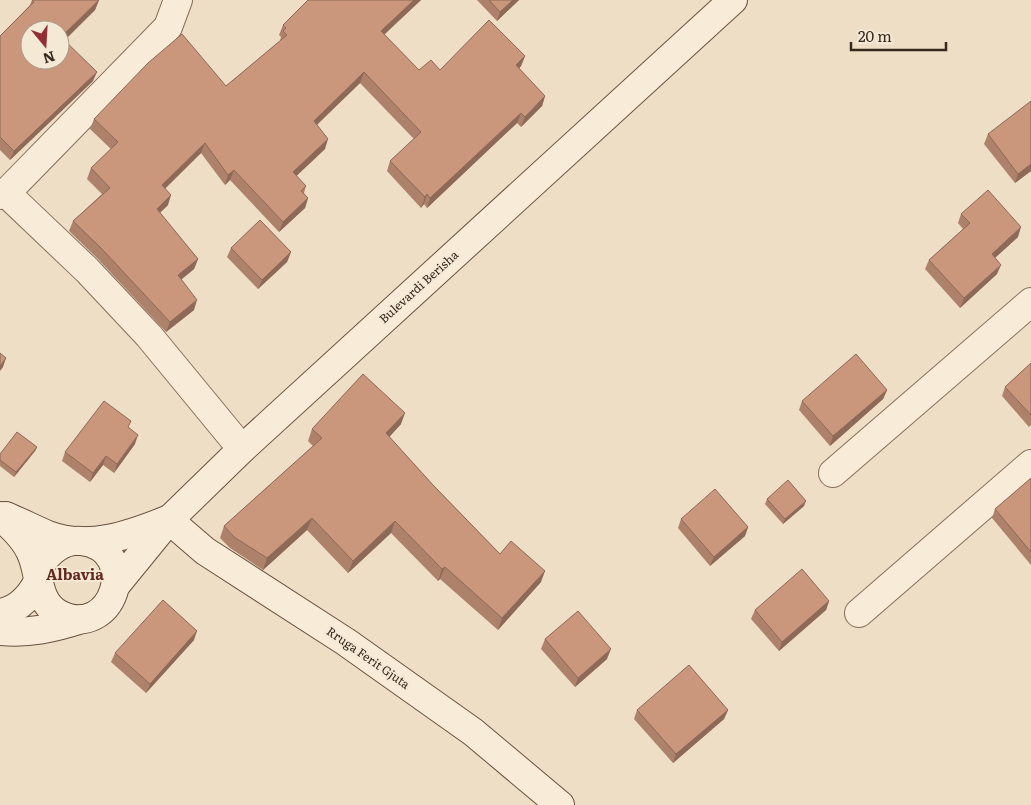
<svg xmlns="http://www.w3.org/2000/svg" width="1031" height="805" font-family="Literata,serif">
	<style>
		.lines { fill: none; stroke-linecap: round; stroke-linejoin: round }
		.street-casing { stroke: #876f5c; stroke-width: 30 }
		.secondary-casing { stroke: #69513f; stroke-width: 30 }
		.street { stroke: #f8ecd8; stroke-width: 28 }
		.secondary { stroke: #f8ecd8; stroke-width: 28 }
		.wall { fill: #ae816b }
		.shaded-wall { fill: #8d6957 }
		.building { fill: #ca967c; stroke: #8d6957; fill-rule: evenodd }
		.labels { text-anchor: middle; stroke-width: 4; stroke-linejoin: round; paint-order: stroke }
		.street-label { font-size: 12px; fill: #38291f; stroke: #f4e9d5 }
		.quarter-label { font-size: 15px; font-weight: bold; fill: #632920; stroke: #f4e9d5 }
	</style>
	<rect width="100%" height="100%" fill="#eddec5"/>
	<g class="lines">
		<g class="street-casing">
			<g id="street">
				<polyline points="6,193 168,27 178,0"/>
				<polyline points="0,195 6,193 87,270 149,336 242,449"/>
				<polyline points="833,473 1031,302"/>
				<polyline points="859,613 1031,464"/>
			</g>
		</g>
		<g class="secondary-casing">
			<g id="secondary">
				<path d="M0,516C11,526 23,537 30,551C41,572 35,601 59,614C113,642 143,550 82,541C64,539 46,552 40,568C39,573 40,579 37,583C29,598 17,610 0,613"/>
				<path d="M6,516C20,522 34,529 48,535C88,550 130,535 167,520"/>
				<polyline points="169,520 205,551 346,642 473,732 560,805"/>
				<polyline points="116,585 169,520 242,449 733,0"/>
				<path d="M0,631C29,634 54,628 82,619"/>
			</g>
		</g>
		<use href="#street" class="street"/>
		<use href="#secondary" class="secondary"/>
	</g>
	<g class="wall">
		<polygon points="32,0 99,0 95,10 64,40 93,81 10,160 0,150 0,36 30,5"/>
		<polygon points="308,0 421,0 384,35 419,70 440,70 525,56 521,66 519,69 545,96 542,106 521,127 517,123 427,208 424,204 421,208 387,171 390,161 414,139 360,83 317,125 325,149 296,176 306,186 304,193 308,198 305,208 279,232 230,180 225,185 201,153 165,189 168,205 160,213 198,259 194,269 181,280 194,310 166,332 98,259 69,231 73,221 102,194 87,179 91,168 111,149 90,129 94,119 226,86 280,41 281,37 279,35 283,25"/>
		<polygon points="477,0 519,0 497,21"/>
		<polygon points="988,134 1031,171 1015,183 984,144"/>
		<polygon points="961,214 1018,237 995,258 997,274 960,308 925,269 929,260 963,229 958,223"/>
		<polygon points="231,248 291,252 287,262 258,289 227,257"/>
		<polygon points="1031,363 1031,425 1029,427 1002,396 1005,387"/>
		<polygon points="887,390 883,399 830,446 799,410 802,401"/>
		<polygon points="401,424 389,437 433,485 500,554 541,582 498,630 440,579 438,581 391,533 348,573 307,530 263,570 230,548 220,538 224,526 313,446 308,441 312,429"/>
		<polygon points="129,428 135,444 114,473 103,465 90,482 62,461 65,452"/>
		<polygon points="37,447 35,451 14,477 0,466 0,454"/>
		<polygon points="1031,478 1031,565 992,518 995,509"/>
		<polygon points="767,499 804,506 783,524 765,504"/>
		<polygon points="681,519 748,527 745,536 710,566 678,528"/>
		<polygon points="829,601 826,610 779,651 751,619 755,610"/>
		<polygon points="545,639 607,659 575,687 541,649"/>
		<polygon points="194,640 146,693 111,662 115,653"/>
		<polygon points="637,710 728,710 724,719 673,763 634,719"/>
	</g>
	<g class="shaded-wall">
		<polygon points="99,0 95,10 60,45 61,37"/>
		<polygon points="414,0 421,0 377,41 381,31"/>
		<polygon points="513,0 519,0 497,21 500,12"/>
		<polygon points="525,56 521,66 512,75 516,65"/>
		<polygon points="97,72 93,81 10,160 14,151"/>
		<polygon points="364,72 360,83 310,131 314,121"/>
		<polygon points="545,96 542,106 521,127 525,117"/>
		<polygon points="521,113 517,123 427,208 430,198"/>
		<polygon points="328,139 325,149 289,183 293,172"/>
		<polygon points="205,143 201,153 158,195 162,185"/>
		<polygon points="1031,164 1031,171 1015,183 1018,174"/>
		<polygon points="234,170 230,180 225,185 228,175"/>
		<polygon points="427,194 424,204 421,208 425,197"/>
		<polygon points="171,195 168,205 153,219 157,209"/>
		<polygon points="308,198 305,208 279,232 283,222"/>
		<polygon points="1021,227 1018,237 988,264 992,254"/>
		<polygon points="291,252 287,262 258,289 262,280"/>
		<polygon points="198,259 194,269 174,285 178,275"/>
		<polygon points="1001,265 997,274 960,308 964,298"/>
		<polygon points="197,300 194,310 166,332 170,322"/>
		<polygon points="6,358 3,367 0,371 0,366"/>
		<polygon points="887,390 883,399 830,446 833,436"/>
		<polygon points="405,413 401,424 382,445 386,433"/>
		<polygon points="138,435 135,444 114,473 117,464"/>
		<polygon points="37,447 35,451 14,477 16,472"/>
		<polygon points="106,456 103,465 90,482 93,473"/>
		<polygon points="806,501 804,506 783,524 785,519"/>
		<polygon points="312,518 307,530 263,570 267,558"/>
		<polygon points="395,521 391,533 348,573 353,561"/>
		<polygon points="748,527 745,536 710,566 714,557"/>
		<polygon points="445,567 440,579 438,581 442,569"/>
		<polygon points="545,571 541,582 498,630 502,618"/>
		<polygon points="829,601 826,610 779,651 782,642"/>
		<polygon points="197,631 194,640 146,693 150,684"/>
		<polygon points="611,649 607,659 575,687 578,678"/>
		<polygon points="728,710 724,719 673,763 676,754"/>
	</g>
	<g class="building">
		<path d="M32,0H99L61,37L97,72L14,151L0,137V138V36L34,2ZM30,30H60V60H30Z"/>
		<polygon points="308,0 414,0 381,31 419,70 431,60 440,70 489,20 525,56 516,65 545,96 525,117 521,113 430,198 427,194 425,197 390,161 421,132 364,72 314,121 328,139 293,172 306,186 301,191 308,198 283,222 234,170 228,175 205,143 162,185 171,195 157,209 198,259 178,275 197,300 170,322 102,249 73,221 110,188 91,168 118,142 94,119 148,63 182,34 226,86 287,35 283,31 286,28 283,25"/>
		<polygon points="489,0 513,0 500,12"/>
		<polygon points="1031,101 1031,164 1018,174 988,134"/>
		<polygon points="988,190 1021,227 992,254 1001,265 964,298 929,260 970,223 961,214"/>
		<polygon points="260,220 291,252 262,280 231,248"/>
		<polygon points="0,353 6,358 0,366"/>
		<polygon points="856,354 887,390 833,436 802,401"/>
		<polygon points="1031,363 1031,415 1005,387"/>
		<polygon points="363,374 405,413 386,433 433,485 500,554 511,541 545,571 502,618 445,567 442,569 395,521 353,561 312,518 267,558 234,537 224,526 322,438 312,429"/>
		<polygon points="104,401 131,421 128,427 138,435 117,464 106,456 93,473 65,452"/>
		<polygon points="17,432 37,447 16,472 0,460 0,454"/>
		<polygon points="1031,478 1031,552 995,509"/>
		<polygon points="788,480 806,501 785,519 767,499"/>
		<polygon points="715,489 748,527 714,557 681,519"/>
		<polygon points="802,569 829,601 782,642 755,610"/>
		<polygon points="163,600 197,631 150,684 115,653"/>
		<polygon points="578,611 611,649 578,678 545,639"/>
		<polygon points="689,665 728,710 676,754 637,710"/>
	</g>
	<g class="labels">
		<g class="street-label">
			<text transform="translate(419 287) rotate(-42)" y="4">Bulevardi Berisha</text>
			<text transform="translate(368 658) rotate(35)" y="4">Rruga Ferit Gjuta</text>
		</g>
		<g class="quarter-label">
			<text x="75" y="580">Albavia</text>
		</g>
	</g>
	<g transform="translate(45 45) rotate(162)"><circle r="24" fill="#f4e9d5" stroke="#a99c8c"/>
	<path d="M0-4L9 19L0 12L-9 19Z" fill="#942e36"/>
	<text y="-8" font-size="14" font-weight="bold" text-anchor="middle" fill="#38291f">N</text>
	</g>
	<path d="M851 42v8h95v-8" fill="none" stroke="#38291f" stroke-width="2.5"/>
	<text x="858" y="42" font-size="15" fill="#38291f" stroke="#f4e9d5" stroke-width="4" paint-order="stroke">20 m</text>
</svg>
